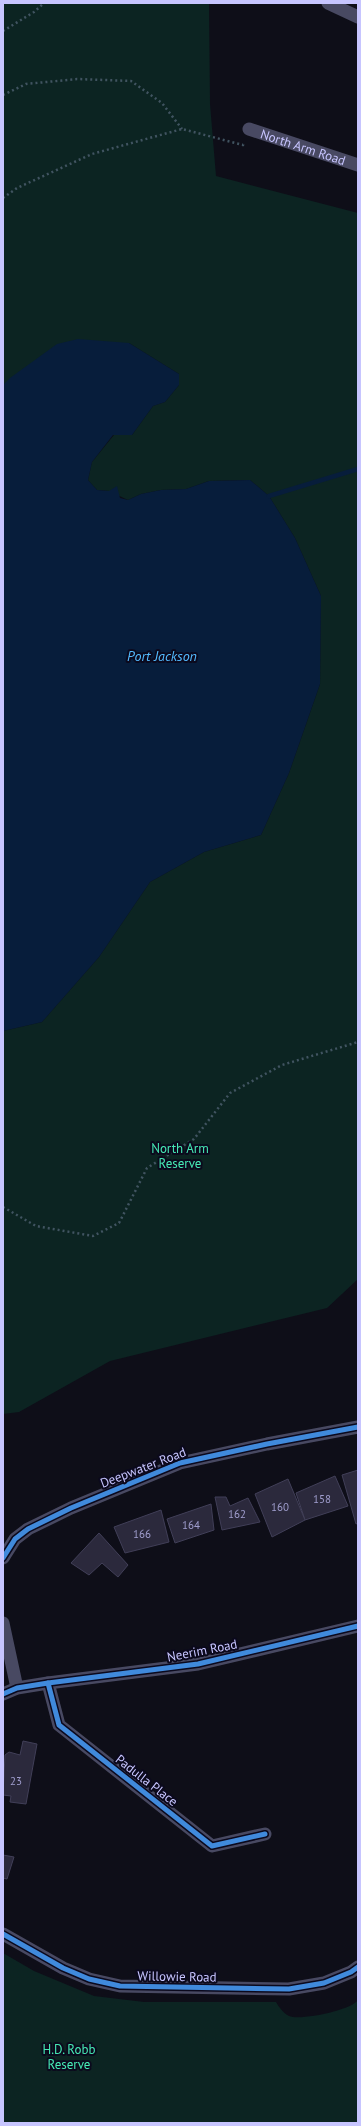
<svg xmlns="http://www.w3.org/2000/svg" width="361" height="2126" font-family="'PT Sans',sans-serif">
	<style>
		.green { fill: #0c2422 }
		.water { fill: #071d3b }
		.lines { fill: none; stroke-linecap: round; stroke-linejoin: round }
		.stream { stroke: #071d3b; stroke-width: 4.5 }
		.building { fill: #2b293c; stroke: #413f58 }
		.path { stroke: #415461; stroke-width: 2.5; stroke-dasharray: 2 3; stroke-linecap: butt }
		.minor { stroke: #484962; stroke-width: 13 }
		.cycleway-casing { stroke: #0b091d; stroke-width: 8 }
		.cycleway { stroke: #408adc; stroke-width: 5 }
		.labels { text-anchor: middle; stroke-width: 4; stroke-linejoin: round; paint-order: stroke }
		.number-label { font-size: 11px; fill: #a09ece }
		.street-label { font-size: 13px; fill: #c7c5ff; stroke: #0b091d }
		.park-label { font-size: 13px; fill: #46eab5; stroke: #0b091d }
		.water-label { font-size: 14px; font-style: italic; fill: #53bbff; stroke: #0b091d }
	</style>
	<rect width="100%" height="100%" fill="#0e0e18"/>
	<g class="green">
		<polygon points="3,3 209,3 210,104 216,176 358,213 358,1279 327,1308 110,1361 19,1412 3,1414 3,1031 42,1022 99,957 150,882 204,852 261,835 289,773 320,684 321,596 295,538 269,496 250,480 209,481 186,489 161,490 141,494 128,500 109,491 97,490 88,480 92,462 114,435 132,435 153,406 165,402 179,385 179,374 129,343 3,385"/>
		<path d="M3,1953L34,1971L94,1996L144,2002H276C279,2007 283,2013 289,2016C300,2021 352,2010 358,2000V2123H3Z"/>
	</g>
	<polygon class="water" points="78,339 129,343 179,374 179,385 165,402 153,406 132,435 113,435 92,462 88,480 97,490 109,491 117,486 120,498 128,500 141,494 161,490 186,489 209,481 250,480 269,496 295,538 321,596 320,684 289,773 261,835 204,852 150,882 99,957 42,1022 3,1031 3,385 10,378 57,344"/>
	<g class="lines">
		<polyline class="stream" points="269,496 358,469"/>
	</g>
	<g class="building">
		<polygon points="358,1470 358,1523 356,1524 342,1475"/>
		<polygon points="335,1476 348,1506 305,1520 296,1493"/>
		<polygon points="288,1479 305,1520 272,1537 255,1494"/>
		<polygon points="215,1497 226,1497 230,1506 248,1498 260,1522 222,1530"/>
		<polygon points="211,1504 214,1530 175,1543 167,1519"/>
		<polygon points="161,1510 169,1542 125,1553 114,1527"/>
		<polygon points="99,1533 128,1565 118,1577 102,1563 89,1575 71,1563"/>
		<polygon points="23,1741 37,1744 26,1804 10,1802 11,1796 3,1795 5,1755 9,1752 20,1755"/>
		<polygon points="3,1855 14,1857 7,1879 3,1878"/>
	</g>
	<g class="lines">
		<g class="path">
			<polyline points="3,31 34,12 44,3"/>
			<polyline points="3,95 26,84 77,79 131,81 162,103 182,129"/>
			<polyline points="3,198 17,188 92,154 182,129 243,145 244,142"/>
			<polyline points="3,1207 36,1226 93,1236 119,1223 147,1168 194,1139 230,1093 282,1065 358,1042"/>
		</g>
		<g class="minor">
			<polyline points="328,3 358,17"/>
			<path id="s1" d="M249,129L358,165"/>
			<polyline points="3,1558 15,1539 28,1529 71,1508 180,1463 267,1444 358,1427"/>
			<polyline points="3,1623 17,1688"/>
			<polyline points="48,1683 59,1725 212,1846 265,1834"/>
			<polyline points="3,1694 17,1688 48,1683 198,1664 358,1626"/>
			<polyline points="3,1934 63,1968 89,1979 120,1986 289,1989 324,1983 351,1972 358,1967"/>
		</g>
		<g class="cycleway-casing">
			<g id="cycleway">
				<polyline points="3,1558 15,1539 28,1529 71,1508 180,1463 267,1444 358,1427"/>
				<polyline points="48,1683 59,1725 212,1846 265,1834"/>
				<polyline points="3,1694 17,1688 48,1683 198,1664 358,1626"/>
				<polyline points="3,1934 63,1968 89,1979 120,1986 289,1989 324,1983 351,1972 358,1967"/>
			</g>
		</g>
		<use href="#cycleway" class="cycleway"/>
	</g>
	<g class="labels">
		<g class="number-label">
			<text x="322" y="1503">158</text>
			<text x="280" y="1511">160</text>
			<text x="237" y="1518">162</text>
			<text x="191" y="1529">164</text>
			<text x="142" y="1538">166</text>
			<text x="16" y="1785">23</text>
		</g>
		<g class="street-label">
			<text dy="5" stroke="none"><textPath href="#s1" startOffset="57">North Arm Road</textPath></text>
			<text transform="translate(143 1467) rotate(-21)" y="5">Deepwater Road</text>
			<text transform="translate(202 1650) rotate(-11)" y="5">Neerim Road</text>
			<text transform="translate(147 1780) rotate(38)" y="5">Padulla Place</text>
			<text transform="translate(177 1976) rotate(1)" y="5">Willowie Road</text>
		</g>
		<g class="park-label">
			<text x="180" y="1153">North Arm<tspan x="180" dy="15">Reserve</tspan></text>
			<text x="69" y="2054">H.D. Robb<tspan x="69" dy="15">Reserve</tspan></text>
		</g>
		<g class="water-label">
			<text x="162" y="661">Port Jackson</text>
		</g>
	</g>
	<rect width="361" height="2126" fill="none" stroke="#c7c5ff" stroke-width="8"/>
</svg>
